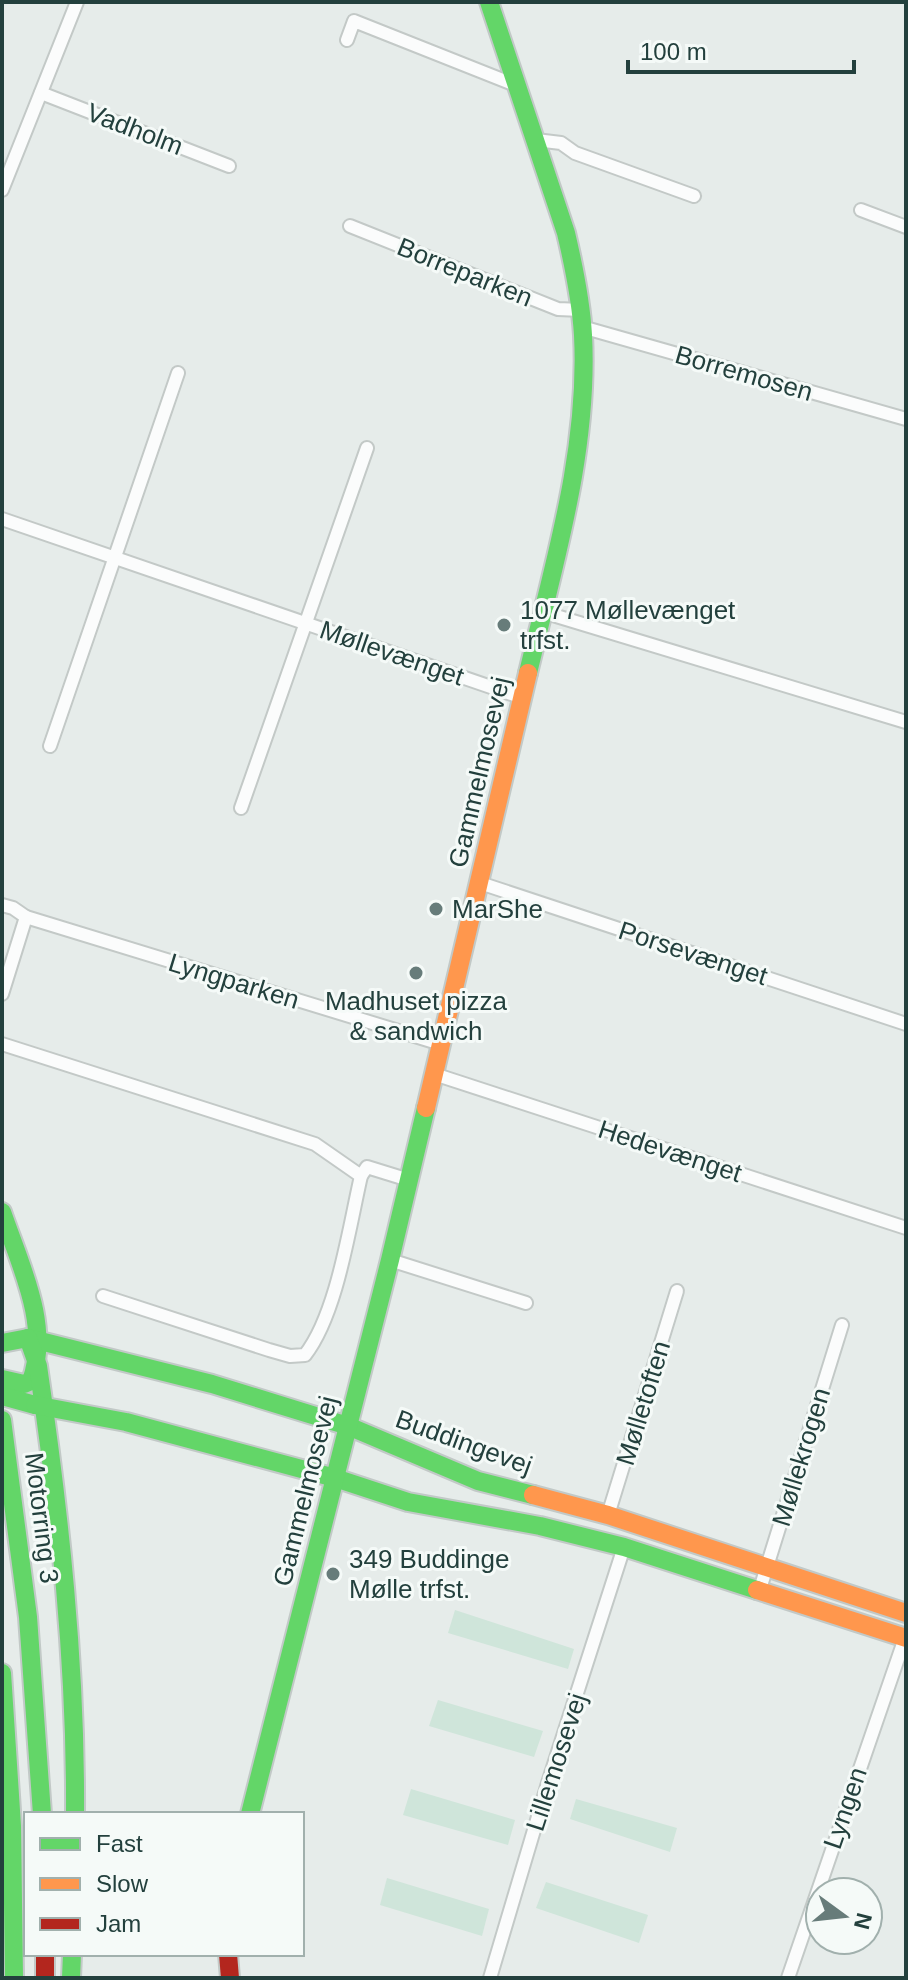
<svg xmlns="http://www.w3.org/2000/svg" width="908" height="1980" font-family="Arial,sans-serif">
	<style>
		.green { fill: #cfe5da }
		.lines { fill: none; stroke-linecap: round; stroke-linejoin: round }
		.street-casing { stroke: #c3c9c7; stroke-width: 16 }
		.fast-casing { stroke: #c2c9c7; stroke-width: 22 }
		.slow-casing { stroke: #c2c9c7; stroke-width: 22 }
		.jam-casing { stroke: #c2c9c7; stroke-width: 22 }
		.street { stroke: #fbfcfc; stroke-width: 12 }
		.fast { stroke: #63d668; stroke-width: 18 }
		.slow { stroke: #ff974d; stroke-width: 18 }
		.jam { stroke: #b3261e; stroke-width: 18 }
		.poi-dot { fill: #677c7a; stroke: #f5faf8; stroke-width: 3 }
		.labels { text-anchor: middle; stroke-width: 6; stroke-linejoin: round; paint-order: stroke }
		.street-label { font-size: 26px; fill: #23403d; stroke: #f5faf8 }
		.poi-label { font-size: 26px; fill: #23403d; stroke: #f5faf8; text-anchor: start }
	</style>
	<rect width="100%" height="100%" fill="#e6ecea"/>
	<g class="green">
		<polygon points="455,1610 574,1649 568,1669 448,1633"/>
		<polygon points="438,1700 543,1731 534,1757 429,1726"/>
		<polygon points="411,1789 515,1820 508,1845 403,1815"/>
		<polygon points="576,1799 677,1828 670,1852 570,1819"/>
		<polygon points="387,1878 489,1909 482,1936 380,1905"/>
		<polygon points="546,1882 648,1915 639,1943 536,1908"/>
	</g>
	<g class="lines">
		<g class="street-casing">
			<g id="street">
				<polyline points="347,40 354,21 518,86"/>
				<polyline points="41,93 229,166"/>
				<polyline points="536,140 561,143 575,153 694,196"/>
				<polyline points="2,190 77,2"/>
				<polyline points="861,210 906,227"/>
				<polyline points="350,226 558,309 581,310"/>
				<polyline points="582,327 906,419"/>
				<polyline points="2,519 523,698"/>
				<polyline points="543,612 906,722"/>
				<polyline points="50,746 178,373"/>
				<polyline points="241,808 367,448"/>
				<polyline points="480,883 906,1024"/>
				<polyline points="2,905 13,908 26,917"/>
				<polyline points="2,994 26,917 441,1044"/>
				<polyline points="2,1044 315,1144 361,1176"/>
				<polyline points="434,1074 906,1228"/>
				<polyline points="390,1260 526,1303"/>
				<path d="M103,1296L269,1350L290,1356L305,1355C337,1314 349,1228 361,1176L367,1167L409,1180"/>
				<polyline points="608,1515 677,1291"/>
				<polyline points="760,1589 842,1325"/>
				<polyline points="490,1978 548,1783 624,1547"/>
				<polyline points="788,1978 905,1638"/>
			</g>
		</g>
		<g class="fast-casing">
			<g id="fast">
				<path d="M489,2L566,233C574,267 581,301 583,335C589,450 554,563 528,673"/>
				<path d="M2,1212C20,1265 51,1325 31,1381L24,1384L2,1379"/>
				<polyline points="28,1338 212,1384 348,1426 478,1481 533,1495"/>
				<path d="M2,1343L28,1338L38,1366C60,1515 76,1663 75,1814"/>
				<polyline points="2,1396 35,1405"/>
				<polyline points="35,1405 126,1422 335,1478 408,1502 540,1526 624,1547 757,1590"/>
				<polyline points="2,1420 28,1617 42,1814"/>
				<polyline points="2,1673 12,1826 14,1978"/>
				<polyline points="250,1814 390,1260 426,1108"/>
				<polyline points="71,1978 72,1954"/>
			</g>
		</g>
		<g class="slow-casing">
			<g id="slow">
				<polyline points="426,1108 528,673"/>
				<polyline points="533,1495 608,1515 906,1613"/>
				<polyline points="757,1590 906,1638"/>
			</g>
		</g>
		<g class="jam-casing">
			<g id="jam">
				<polyline points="45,1954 45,1978"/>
				<polyline points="228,1954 230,1978"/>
			</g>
		</g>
		<use href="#street" class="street"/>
		<use href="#fast" class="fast"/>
		<use href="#slow" class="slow"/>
		<use href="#jam" class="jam"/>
	</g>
	<g class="poi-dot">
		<circle cx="504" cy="625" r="8"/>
		<circle cx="436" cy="909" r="8"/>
		<circle cx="416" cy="973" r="8"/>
		<circle cx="333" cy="1574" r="8"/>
	</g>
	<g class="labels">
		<g class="street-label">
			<text transform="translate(135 129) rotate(21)" y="9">Vadholm</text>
			<text transform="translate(465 272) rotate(22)" y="9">Borreparken</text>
			<text transform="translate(744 373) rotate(16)" y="9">Borremosen</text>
			<text transform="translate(392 653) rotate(19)" y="9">Møllevænget</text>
			<text transform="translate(479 772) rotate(-77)" y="9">Gammelmosevej</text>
			<text transform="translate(693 953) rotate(18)" y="9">Porsevænget</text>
			<text transform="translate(234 981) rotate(17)" y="9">Lyngparken</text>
			<text transform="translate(670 1151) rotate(18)" y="9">Hedevænget</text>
			<text transform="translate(643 1403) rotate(-73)" y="9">Mølletoften</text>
			<text transform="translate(464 1442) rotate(20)" y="9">Buddingevej</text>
			<text transform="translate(801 1457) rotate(-73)" y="9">Møllekrogen</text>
			<text transform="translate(305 1491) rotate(-76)" y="9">Gammelmosevej</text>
			<text transform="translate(42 1518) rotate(83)" y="9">Motorring 3</text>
			<text transform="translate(556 1762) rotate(-72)" y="9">Lillemosevej</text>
			<text transform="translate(845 1808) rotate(-71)" y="9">Lyngen</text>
		</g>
		<g class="poi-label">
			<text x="520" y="619">1077 Møllevænget<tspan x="520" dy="30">trfst.</tspan></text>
			<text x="452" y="918">MarShe</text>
			<text x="416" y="1010" text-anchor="middle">Madhuset pizza<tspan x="416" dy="30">&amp; sandwich</tspan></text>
			<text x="349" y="1568">349 Buddinge<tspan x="349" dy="30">Mølle trfst.</tspan></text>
		</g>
	</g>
	<rect width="908" height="1980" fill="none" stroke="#23403d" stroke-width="8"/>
	<rect x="24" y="1812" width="280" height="144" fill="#f5faf8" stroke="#a1b0ad" stroke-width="2"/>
	<rect x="40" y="1838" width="40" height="12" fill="#63d668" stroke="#a1b0ad" stroke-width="2"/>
	<text x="96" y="1852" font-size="24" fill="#23403d">Fast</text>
	<rect x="40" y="1878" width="40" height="12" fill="#ff974d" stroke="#a1b0ad" stroke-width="2"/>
	<text x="96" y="1892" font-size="24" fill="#23403d">Slow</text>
	<rect x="40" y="1918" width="40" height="12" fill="#b3261e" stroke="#a1b0ad" stroke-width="2"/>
	<text x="96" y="1932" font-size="24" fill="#23403d">Jam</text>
	<g transform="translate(844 1916) rotate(105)"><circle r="38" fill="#f5faf8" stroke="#a1b0ad" stroke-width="2"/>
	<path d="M0-6L14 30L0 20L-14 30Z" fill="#677c7a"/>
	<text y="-12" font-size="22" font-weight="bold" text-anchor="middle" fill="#23403d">N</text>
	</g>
	<path d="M628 60v12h226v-12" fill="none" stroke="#23403d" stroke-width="4"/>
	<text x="640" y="60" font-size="24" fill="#23403d" stroke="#f5faf8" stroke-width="6" paint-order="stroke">100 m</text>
</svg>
